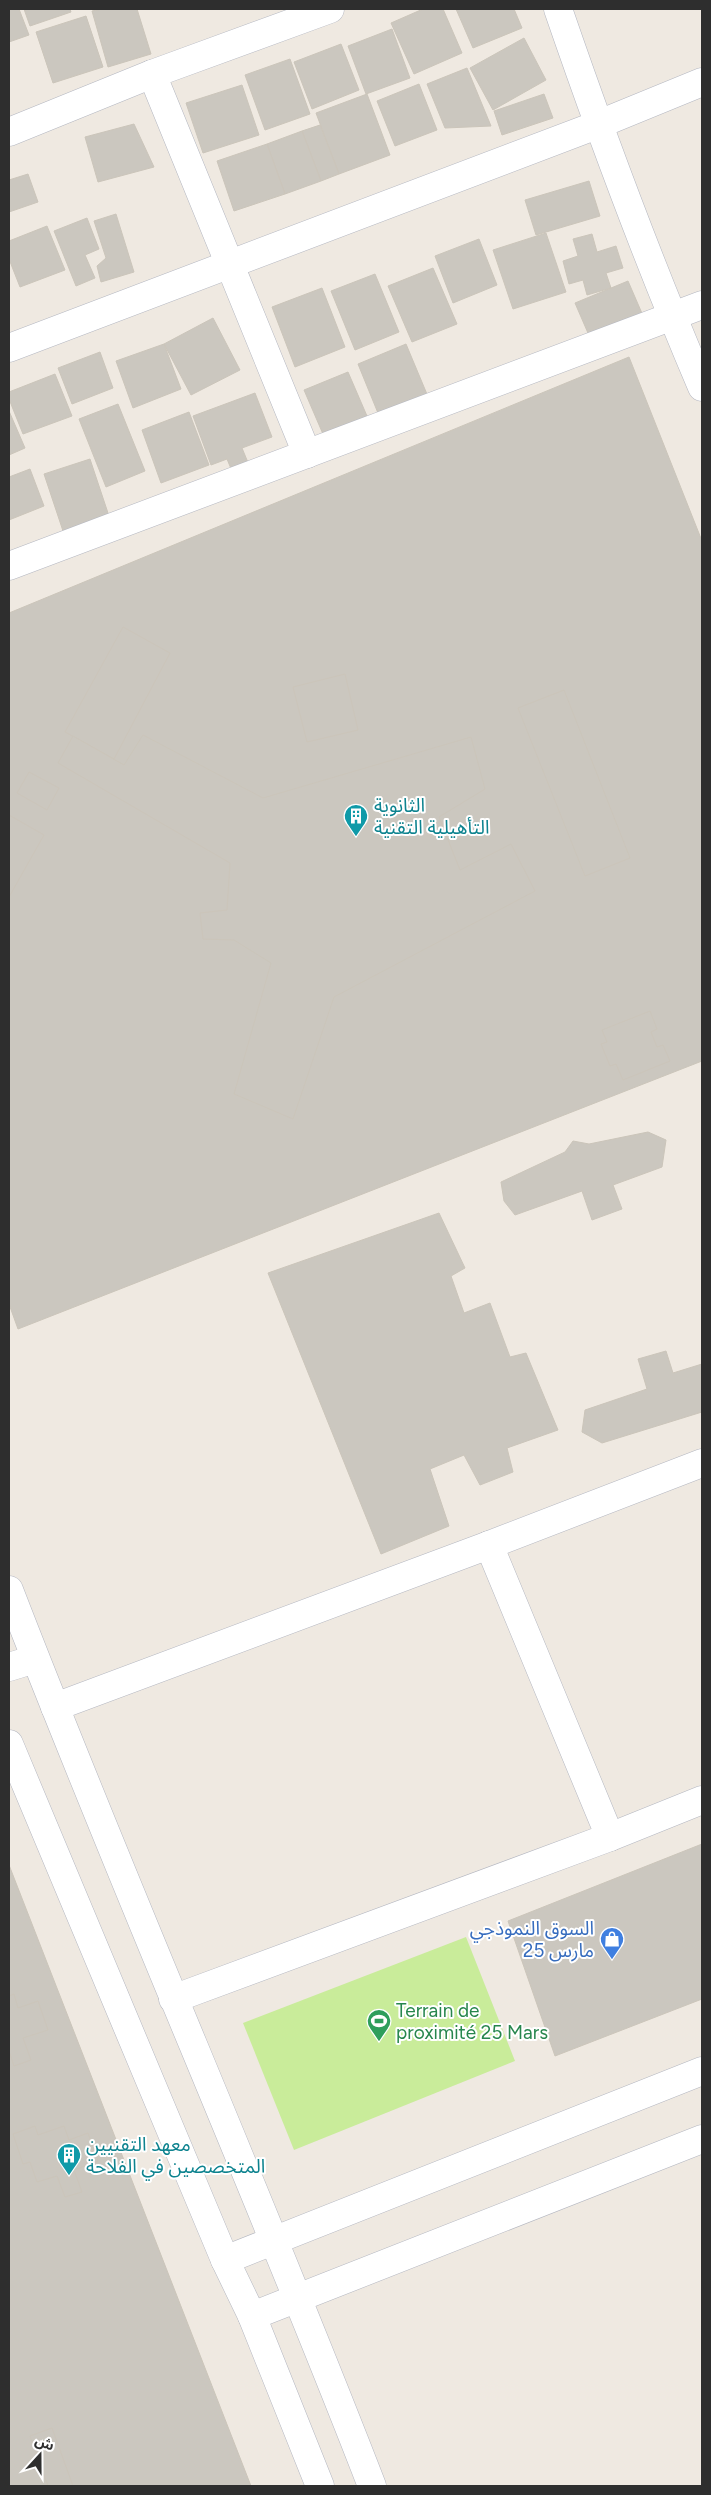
<svg xmlns="http://www.w3.org/2000/svg" width="711" height="2495" font-family="Figtree,'Noto Sans Arabic',sans-serif">
	<style>
		.pitch { fill: #c9ec9a }
		.building { fill: #cbc7bf; stroke: #cbc5ba }
		.lines { fill: none; stroke-linecap: round; stroke-linejoin: round }
		.minor-casing { stroke: #b4b7c1; stroke-width: 29 }
		.minor { stroke: #fff; stroke-width: 28 }
		.labels { text-anchor: middle; stroke-width: 4; stroke-linejoin: round; paint-order: stroke }
		.culture-label { font-size: 19px; fill: #0d838f; stroke: #fff; text-anchor: start }
		.shop-label { font-size: 19px; fill: #366cbe; stroke: #fff; text-anchor: end }
		.leisure-label { font-size: 19px; fill: #27864d; stroke: #fff; text-anchor: start }
	</style>
	<rect width="100%" height="100%" fill="#efe9e1"/>
	<polygon class="pitch" points="466,1937 515,2061 294,2150 243,2023"/>
	<g class="building">
		<polygon points="9,9 19,9 29,35 9,42"/>
		<polygon points="24,9 70,9 71,12 30,26"/>
		<polygon points="101,9 137,9 151,54 108,67 92,11"/>
		<polygon points="423,9 443,9 462,53 414,74 391,23"/>
		<polygon points="456,9 514,9 522,28 473,48"/>
		<polygon points="86,16 103,67 53,83 36,32"/>
		<polygon points="392,29 410,78 366,94 348,46"/>
		<polygon points="524,38 546,80 493,110 470,68"/>
		<polygon points="341,44 359,90 312,109 294,62"/>
		<polygon points="290,59 310,114 265,130 245,75"/>
		<polygon points="467,68 491,126 445,128 427,84"/>
		<polygon points="419,84 437,130 395,146 377,101"/>
		<polygon points="242,85 259,135 203,153 186,103"/>
		<polygon points="367,94 390,155 339,174 316,113"/>
		<polygon points="544,94 553,118 502,135 494,111"/>
		<polygon points="134,124 154,167 98,182 85,137"/>
		<polygon points="320,125 339,174 321,181 302,131"/>
		<polygon points="302,131 321,181 285,194 267,144"/>
		<polygon points="267,144 285,194 234,211 217,161"/>
		<polygon points="28,174 38,202 9,212 9,180"/>
		<polygon points="589,181 600,216 536,235 525,200"/>
		<polygon points="116,214 134,272 101,282 97,266 106,258 94,221"/>
		<polygon points="87,218 99,249 85,255 95,278 76,286 54,231"/>
		<polygon points="47,226 65,270 20,287 9,259 9,241"/>
		<polygon points="546,233 566,292 513,309 493,250"/>
		<polygon points="592,234 597,252 616,246 623,268 606,273 611,288 587,295 583,280 569,284 563,261 578,256 573,239"/>
		<polygon points="479,239 497,285 453,303 435,256"/>
		<polygon points="433,268 457,324 412,342 388,286"/>
		<polygon points="375,274 399,332 355,350 331,291"/>
		<polygon points="628,281 644,318 591,340 575,303"/>
		<polygon points="322,288 345,347 295,367 272,307"/>
		<polygon points="213,318 240,370 191,395 164,344"/>
		<polygon points="164,344 181,389 133,408 116,361"/>
		<polygon points="406,344 429,399 380,418 358,364"/>
		<polygon points="100,352 113,388 72,404 58,368"/>
		<polygon points="629,357 702,541 702,1061 18,1329 9,1304 9,613"/>
		<polygon points="348,372 370,423 326,441 304,390"/>
		<polygon points="55,374 72,416 23,434 9,399 9,392"/>
		<polygon points="255,393 272,437 242,448 249,465 232,471 227,459 211,465 193,416"/>
		<polygon points="118,404 145,471 106,487 79,419"/>
		<polygon points="9,411 25,448 9,455"/>
		<polygon points="189,412 209,465 161,483 142,430"/>
		<polygon points="90,459 109,516 63,531 44,474"/>
		<polygon points="30,469 44,506 9,520 9,477"/>
		<polygon points="123,627 170,653 114,759 65,732"/>
		<polygon points="345,674 358,730 307,742 293,687"/>
		<polygon points="564,690 630,858 585,876 518,708"/>
		<polygon points="143,735 263,798 471,737 485,789 439,817 460,870 511,844 535,891 334,997 293,1119 234,1094 271,963 234,940 203,939 200,913 227,910 230,863 58,763 73,736 124,765"/>
		<polygon points="29,772 59,788 47,810 17,793"/>
		<polygon points="9,815 44,835 9,897"/>
		<polygon points="650,1011 657,1029 651,1032 657,1047 663,1045 670,1061 623,1080 616,1064 610,1066 601,1044 607,1042 602,1030"/>
		<polygon points="648,1132 666,1140 662,1167 613,1185 622,1209 592,1220 582,1191 515,1215 504,1201 501,1182 565,1152 573,1141 589,1144"/>
		<polygon points="439,1213 465,1268 451,1276 464,1313 490,1303 510,1357 526,1353 558,1430 507,1448 513,1472 480,1485 464,1455 430,1469 449,1526 381,1554 268,1273"/>
		<polygon points="666,1351 673,1373 702,1364 702,1412 602,1443 582,1432 585,1410 647,1389 638,1359"/>
		<polygon points="702,1844 702,1999 555,2056 508,1921"/>
		<polygon points="9,1865 251,2486 9,2486"/>
		<polygon points="14,1994 18,2008 38,2001 48,2030 23,2038 31,2060 14,2066 9,2051 9,1996"/>
		<polygon points="35,2126 38,2135 64,2126 69,2140 88,2133 98,2161 74,2170 82,2192 65,2197 57,2176 37,2182 30,2162 23,2164 13,2134"/>
		<polygon points="52,2428 73,2486 48,2486 30,2436"/>
	</g>
	<g class="lines">
		<g class="minor-casing">
			<g id="minor">
				<path d="M558,9C602,137 649,263 702,387"/>
				<polyline points="152,74 307,454"/>
				<polyline points="9,132 152,74 330,9"/>
				<polyline points="9,348 597,125 702,82"/>
				<polyline points="9,566 702,305"/>
				<polyline points="489,1545 610,1837"/>
				<path d="M9,1590C125,1891 256,2186 372,2486"/>
				<polyline points="9,1667 35,1659"/>
				<polyline points="55,1707 489,1545 702,1463"/>
				<polyline points="9,1744 225,2260 252,2316 320,2486"/>
				<polyline points="173,1999 610,1837 702,1800"/>
				<polyline points="225,2260 702,2071"/>
				<polyline points="252,2316 702,2139"/>
			</g>
		</g>
		<use href="#minor" class="minor"/>
	</g>
	<defs>
		<g id="building-pin" transform="scale(1.25)"><path d="M0 17L-7.5 6A9.5 9.5 0 1 1 7.5 6Z" fill="#0f9aa8" stroke="#fff"/><path d="M-4-6H4V6H1V3H-1V6H-4ZM-2.5-4.3h1.7v1.8h-1.7ZM.8-4.3h1.7v1.8H.8ZM-2.5-1h1.7V.8h-1.7ZM.8-1h1.7V.8H.8Z" fill="#fff"/></g>
		<g id="shop-pin" transform="scale(1.25)"><path d="M0 17L-7.5 6A9.5 9.5 0 1 1 7.5 6Z" fill="#3f7fe0" stroke="#fff"/><path d="M-5-2.5h2.3a2.7 3.5 0 0 1 5.4 0H5L5.5 6h-11ZM-1.5-2.5h3a1.5 2.3 0 0 0-3 0Z" fill="#fff"/></g>
		<g id="stadium-pin" transform="scale(1.25)"><path d="M0 17L-7.5 6A9.5 9.5 0 1 1 7.5 6Z" fill="#2e9e5b" stroke="#fff"/><path d="M0-5a6.5 5 0 1 0 0 10a6.5 5 0 1 0 0-10ZM-3.5-1.8h7v3.6h-7Z" fill="#fff"/></g>
	</defs>
	<g fill-rule="evenodd">
		<use href="#building-pin" x="356" y="816"/>
		<use href="#shop-pin" x="612" y="1939"/>
		<use href="#stadium-pin" x="379" y="2021"/>
		<use href="#building-pin" x="69" y="2155"/>
	</g>
	<g class="labels">
		<g class="culture-label">
			<text x="374" y="812">الثانوية<tspan x="374" dy="22">التأهيلية التقنية</tspan></text>
			<text x="86" y="2151">معهد التقنيين<tspan x="86" dy="22">المتخصصين في الفلاحة</tspan></text>
		</g>
		<g class="shop-label">
			<text x="594" y="1935">السوق النموذجي<tspan x="594" dy="22">25 مارس</tspan></text>
		</g>
		<g class="leisure-label">
			<text x="396" y="2017">Terrain de<tspan x="396" dy="22">proximité 25 Mars</tspan></text>
		</g>
	</g>
	<rect width="711" height="2495" fill="none" stroke="#2e2e2e" stroke-width="20"/>
	<g transform="translate(40 2455) rotate(21)" stroke="#ffffff" stroke-width="4" paint-order="stroke">
	<path d="M0-4L9 19L0 12L-9 19Z" fill="#2e2e2e"/>
	<text y="-8" font-size="14" font-weight="bold" text-anchor="middle" fill="#2e2e2e">ش</text>
	</g>
</svg>
